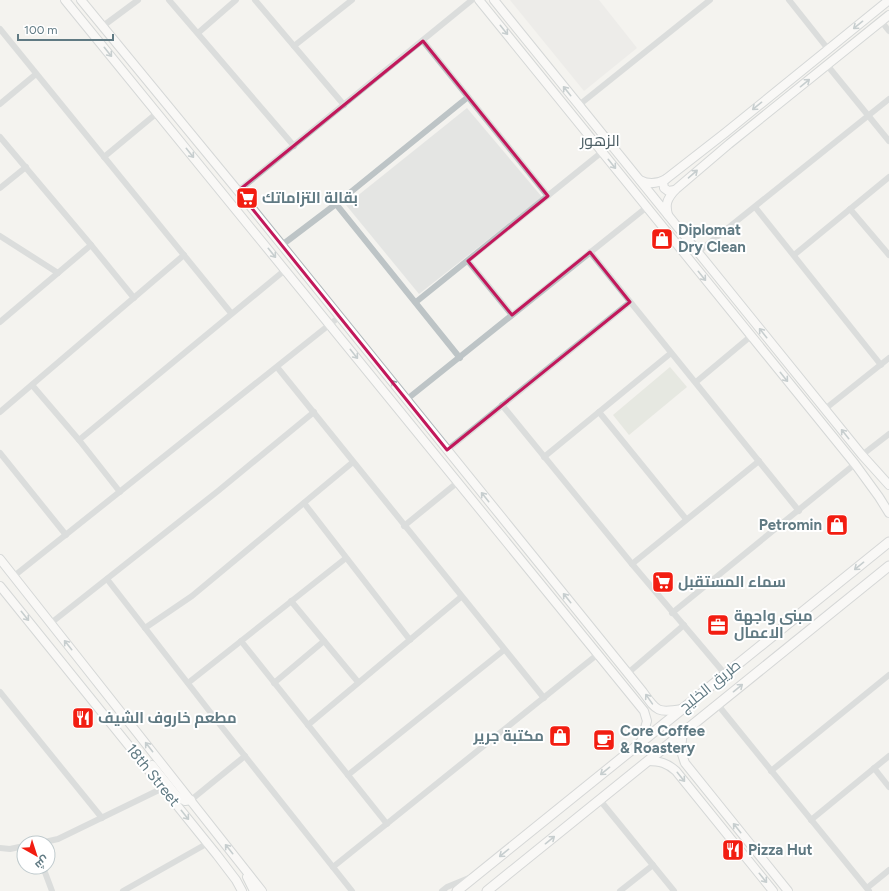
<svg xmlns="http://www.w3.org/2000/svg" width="889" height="891" font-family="Figtree,Cairo,sans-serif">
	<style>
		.built { fill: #e4e5e3 }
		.green { fill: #d6dbd0 }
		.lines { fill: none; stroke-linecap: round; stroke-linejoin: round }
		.secondary-casing { stroke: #b0b8bb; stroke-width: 10 }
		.primary-casing { stroke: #b1b7ba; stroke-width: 11 }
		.street { stroke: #bdc4c6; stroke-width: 6 }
		.secondary { stroke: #fff; stroke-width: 8 }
		.primary { stroke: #fff; stroke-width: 9 }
		.oneway { stroke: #90a2a8 }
		.marked { fill: none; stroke: #c2185b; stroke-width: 3; stroke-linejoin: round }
		.labels { text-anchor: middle; stroke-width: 4; stroke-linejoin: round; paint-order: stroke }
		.poi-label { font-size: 15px; font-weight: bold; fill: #607a83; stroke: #fff; text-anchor: start }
		.street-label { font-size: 15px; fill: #607a83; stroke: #fff }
		.neighbourhood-label { font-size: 16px; fill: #4f6167; stroke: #fff }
	</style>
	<rect width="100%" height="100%" fill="#f4f3ef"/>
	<g class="built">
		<polygon points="510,0 599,0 637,48 584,91"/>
		<polygon points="467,108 542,197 419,294 346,205"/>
	</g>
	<polygon class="green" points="670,367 687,387 629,435 613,415"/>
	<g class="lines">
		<g class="secondary-casing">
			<g id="secondary">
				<polyline points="65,0 644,711 647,721 641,742"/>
				<path d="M81,0L238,191L643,692C657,712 658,713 682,709"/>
				<polyline points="479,0 855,464 879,497 889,513"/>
				<polyline points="494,0 862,455 889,485"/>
				<polyline points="666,179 663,182 664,188 668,191 675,190"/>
				<path d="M640,180C649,185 657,184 666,179L725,133L889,0"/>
				<path d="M668,215C665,204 667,199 675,190L729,144L889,15"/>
				<polyline points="0,559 262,891"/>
				<polyline points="0,586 217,855 236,880 242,891"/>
				<path d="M683,733C681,745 680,752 685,763L788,891"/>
				<path d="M648,761C660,761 667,763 676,771L773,891"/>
				<polyline points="152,765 177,796 185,801 191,800"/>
				<polyline points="247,877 254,891"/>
			</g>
		</g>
		<g class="primary-casing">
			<g id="primary">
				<polyline points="457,891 889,542"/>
				<polyline points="487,891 889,566"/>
			</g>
		</g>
		<g class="street">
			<polyline points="169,0 294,146"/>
			<polyline points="255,0 344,105"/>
			<polyline points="789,0 828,49"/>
			<polyline points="881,21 889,31"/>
			<polyline points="103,26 138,0"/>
			<polyline points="0,29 231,313"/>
			<polyline points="198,33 236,0"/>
			<polyline points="423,41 548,196"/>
			<polyline points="294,46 352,0"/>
			<polyline points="827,65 889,141"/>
			<polyline points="0,104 36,74"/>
			<polyline points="579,105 710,0"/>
			<polyline points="0,137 91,245 134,298"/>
			<polyline points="104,157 157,113"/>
			<polyline points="0,188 26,167"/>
			<polyline points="238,191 472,0"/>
			<polyline points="336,204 460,358"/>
			<polyline points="755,207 881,365"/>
			<polyline points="850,209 889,255"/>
			<polyline points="0,236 58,273"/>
			<polyline points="282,245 336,204 468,97"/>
			<polyline points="590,252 799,511"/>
			<polyline points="698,252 889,99"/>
			<polyline points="794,255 889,177"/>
			<polyline points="468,261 512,315"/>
			<polyline points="416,302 602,152"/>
			<polyline points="0,322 91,245"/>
			<polyline points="277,367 544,698"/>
			<polyline points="696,382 751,336"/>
			<polyline points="32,385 79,440"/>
			<polyline points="406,400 647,207"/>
			<polyline points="502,405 632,564 725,674"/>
			<polyline points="825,409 889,358"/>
			<polyline points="0,412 184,255"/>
			<polyline points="599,412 686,519"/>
			<polyline points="447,450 630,302"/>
			<polyline points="0,453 66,535"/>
			<polyline points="862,455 889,434"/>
			<polyline points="544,457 671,353"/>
			<polyline points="120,492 79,440 285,270"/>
			<polyline points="304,503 410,640"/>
			<polyline points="404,526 458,482"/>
			<polyline points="632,564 759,461"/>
			<polyline points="14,576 339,317"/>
			<polyline points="107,579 221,726 352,891"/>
			<polyline points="291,601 358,682"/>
			<polyline points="672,613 855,464"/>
			<polyline points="51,623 218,491 314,412"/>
			<polyline points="145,628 192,596 353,462"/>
			<polyline points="241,641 387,824"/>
			<polyline points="628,673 684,625"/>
			<polyline points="188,683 346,558"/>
			<polyline points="274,683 324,641"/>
			<polyline points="0,692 102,818"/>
			<polyline points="718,705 869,891"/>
			<polyline points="308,725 461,597"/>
			<polyline points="874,768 889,787"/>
			<polyline points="771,771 889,675"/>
			<polyline points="348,775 504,650"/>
			<polyline points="599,799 674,891"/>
			<polyline points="191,800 245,756"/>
			<polyline points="811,820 889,756"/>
			<polyline points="40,843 58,839 163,788"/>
			<polyline points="0,848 10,849 24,846"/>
			<polyline points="43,867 52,891"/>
			<polyline points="333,867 598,654"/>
			<polyline points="867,888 889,870"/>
			<polyline points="123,891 208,843"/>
			<polyline points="442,891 447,887 469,878"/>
			<polyline points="620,891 653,865"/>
		</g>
		<use href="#secondary" class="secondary"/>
		<use href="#primary" class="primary"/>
	</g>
	<defs><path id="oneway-shaft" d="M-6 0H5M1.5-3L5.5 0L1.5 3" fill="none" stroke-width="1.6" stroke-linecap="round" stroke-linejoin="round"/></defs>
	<g class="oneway">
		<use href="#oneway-shaft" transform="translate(858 25) rotate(141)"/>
		<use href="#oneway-shaft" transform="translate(504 30) rotate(51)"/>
		<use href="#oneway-shaft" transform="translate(108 52) rotate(51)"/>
		<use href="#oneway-shaft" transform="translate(805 83) rotate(-39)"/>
		<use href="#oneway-shaft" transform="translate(567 91) rotate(-129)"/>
		<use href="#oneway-shaft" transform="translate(757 106) rotate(141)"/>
		<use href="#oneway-shaft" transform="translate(190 153) rotate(51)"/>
		<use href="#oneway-shaft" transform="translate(612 164) rotate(51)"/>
		<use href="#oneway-shaft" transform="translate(693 174) rotate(-41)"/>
		<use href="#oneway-shaft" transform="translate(272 253) rotate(51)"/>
		<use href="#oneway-shaft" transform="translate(702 276) rotate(51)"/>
		<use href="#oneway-shaft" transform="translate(763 333) rotate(-129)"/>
		<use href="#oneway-shaft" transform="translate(354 354) rotate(51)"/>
		<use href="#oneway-shaft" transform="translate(784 377) rotate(51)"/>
		<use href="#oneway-shaft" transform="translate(395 385) rotate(-129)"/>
		<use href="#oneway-shaft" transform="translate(845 434) rotate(-129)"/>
		<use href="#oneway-shaft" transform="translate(485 497) rotate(-129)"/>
		<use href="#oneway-shaft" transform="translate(859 566) rotate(141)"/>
		<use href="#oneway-shaft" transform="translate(567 598) rotate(-129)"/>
		<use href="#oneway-shaft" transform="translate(25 616) rotate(51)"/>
		<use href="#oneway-shaft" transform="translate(68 645) rotate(-129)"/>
		<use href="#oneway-shaft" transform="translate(738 688) rotate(-39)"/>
		<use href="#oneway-shaft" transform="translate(649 699) rotate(-125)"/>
		<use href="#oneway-shaft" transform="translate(149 747) rotate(-128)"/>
		<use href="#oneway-shaft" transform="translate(605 771) rotate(141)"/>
		<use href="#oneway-shaft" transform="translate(681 777) rotate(51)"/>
		<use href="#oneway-shaft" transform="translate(185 815) rotate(51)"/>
		<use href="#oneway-shaft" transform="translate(737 828) rotate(-129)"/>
		<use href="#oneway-shaft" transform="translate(550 840) rotate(-39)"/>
		<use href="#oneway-shaft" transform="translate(229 849) rotate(-129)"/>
		<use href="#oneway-shaft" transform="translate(504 853) rotate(141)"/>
		<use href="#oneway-shaft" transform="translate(763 878) rotate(51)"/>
	</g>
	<path d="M0 0H889V891H0ZM423,41L548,196L468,261L512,315L590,252L630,302L447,450L238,191Z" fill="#f4f3ef" fill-opacity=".55" fill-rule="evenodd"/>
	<path class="marked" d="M423,41L548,196L468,261L512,315L590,252L630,302L447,450L238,191Z"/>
	<defs>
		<g id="supermarket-square" transform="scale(1.15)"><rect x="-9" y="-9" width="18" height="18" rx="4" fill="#f21d11" stroke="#fff"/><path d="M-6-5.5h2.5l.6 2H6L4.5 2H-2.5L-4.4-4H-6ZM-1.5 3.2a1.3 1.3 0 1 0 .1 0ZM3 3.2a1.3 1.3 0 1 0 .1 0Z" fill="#fff"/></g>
		<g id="shop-square" transform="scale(1.15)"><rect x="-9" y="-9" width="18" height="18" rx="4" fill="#f21d11" stroke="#fff"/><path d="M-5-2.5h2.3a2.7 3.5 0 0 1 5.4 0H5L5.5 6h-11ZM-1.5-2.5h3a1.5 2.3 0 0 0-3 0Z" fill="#fff"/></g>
		<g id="office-square" transform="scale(1.15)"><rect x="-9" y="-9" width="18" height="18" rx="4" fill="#f21d11" stroke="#fff"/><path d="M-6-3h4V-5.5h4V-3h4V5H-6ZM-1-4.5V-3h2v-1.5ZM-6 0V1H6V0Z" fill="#fff"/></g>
		<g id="restaurant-square" transform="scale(1.15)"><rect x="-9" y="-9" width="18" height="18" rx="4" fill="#f21d11" stroke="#fff"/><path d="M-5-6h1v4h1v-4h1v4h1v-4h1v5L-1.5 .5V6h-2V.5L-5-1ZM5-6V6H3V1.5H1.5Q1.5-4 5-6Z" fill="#fff"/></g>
		<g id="cafe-square" transform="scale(1.15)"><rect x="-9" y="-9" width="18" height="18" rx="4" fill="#f21d11" stroke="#fff"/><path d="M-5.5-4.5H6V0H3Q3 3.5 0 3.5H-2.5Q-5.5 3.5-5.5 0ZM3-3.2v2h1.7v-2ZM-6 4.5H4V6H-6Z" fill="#fff"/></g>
	</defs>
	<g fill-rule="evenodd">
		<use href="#supermarket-square" x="247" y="198"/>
		<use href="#shop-square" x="662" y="239"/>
		<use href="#shop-square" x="837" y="525"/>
		<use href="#supermarket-square" x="663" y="582"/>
		<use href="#office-square" x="718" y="625"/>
		<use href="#restaurant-square" x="83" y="718"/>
		<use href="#shop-square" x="560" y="736"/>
		<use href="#cafe-square" x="604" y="740"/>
		<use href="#restaurant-square" x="733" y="850"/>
	</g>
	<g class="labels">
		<g class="poi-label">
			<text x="262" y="203">بقالة التزاماتك</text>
			<text x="678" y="235">Diplomat<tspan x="678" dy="17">Dry Clean</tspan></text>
			<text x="822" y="530" text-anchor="end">Petromin</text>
			<text x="678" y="587">سماء المستقبل</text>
			<text x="734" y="621">مبنى واجهة<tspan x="734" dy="17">الاعمال</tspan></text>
			<text x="98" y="723">مطعم خاروف الشيف</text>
			<text x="620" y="736">Core Coffee<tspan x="620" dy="17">&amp; Roastery</tspan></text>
			<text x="544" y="741" text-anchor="end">مكتبة جرير</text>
			<text x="748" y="855">Pizza Hut</text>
		</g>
		<g class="street-label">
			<text transform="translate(710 686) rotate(-39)" y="5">طريق الخليج</text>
			<text transform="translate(153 775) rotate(51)" y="5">18th Street</text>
		</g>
		<g class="neighbourhood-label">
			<text x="600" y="146">الزهور</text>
		</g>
	</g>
	<g transform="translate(36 855) rotate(141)"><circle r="19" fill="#ffffff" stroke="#bfcacd"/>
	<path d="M0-3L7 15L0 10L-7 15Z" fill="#f21d11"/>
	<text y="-6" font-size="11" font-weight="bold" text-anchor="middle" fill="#607a83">ش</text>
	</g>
	<path d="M18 34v6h95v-6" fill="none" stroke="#607a83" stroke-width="2"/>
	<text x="24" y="34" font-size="12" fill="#607a83" stroke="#ffffff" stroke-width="3" paint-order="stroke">100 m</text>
</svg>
